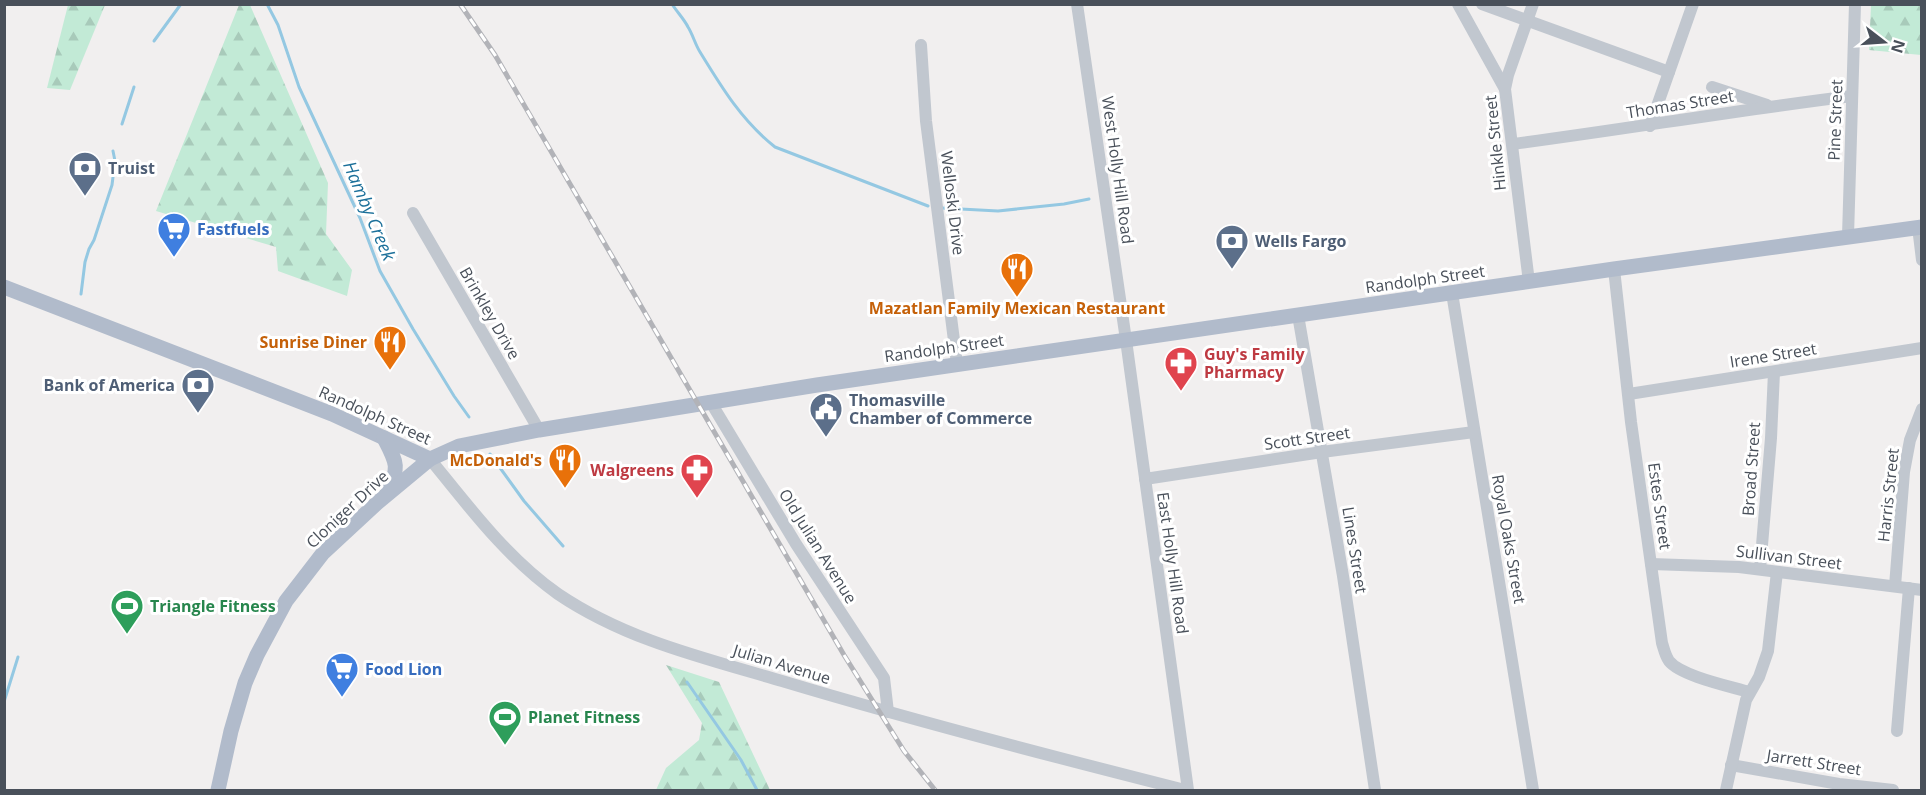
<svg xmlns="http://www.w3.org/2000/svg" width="1926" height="795" font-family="'Open Sans',sans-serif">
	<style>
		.forest { fill: url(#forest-firs) }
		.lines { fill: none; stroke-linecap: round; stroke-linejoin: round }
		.stream { stroke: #94c8e2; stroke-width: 3 }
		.minor { stroke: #c1c7cf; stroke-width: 12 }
		.major { stroke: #b1bbcb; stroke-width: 15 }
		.rail-casing { stroke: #b2b3b8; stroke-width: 5 }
		.rail { stroke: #fff; stroke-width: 3; stroke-dasharray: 9; stroke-linecap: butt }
		.labels { text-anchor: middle; stroke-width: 6; stroke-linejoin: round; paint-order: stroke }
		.street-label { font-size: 16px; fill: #49505a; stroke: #fff }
		.service-label { font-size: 16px; font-weight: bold; fill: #4e5e75; stroke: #fff; text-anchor: start }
		.shop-label { font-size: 16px; font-weight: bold; fill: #366cbe; stroke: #fff; text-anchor: start }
		.food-label { font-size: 16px; font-weight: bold; fill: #c56008; stroke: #fff; text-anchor: end }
		.health-label { font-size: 16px; font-weight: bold; fill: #be3a42; stroke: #fff; text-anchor: start }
		.leisure-label { font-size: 16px; font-weight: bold; fill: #27864d; stroke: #fff; text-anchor: start }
		.water-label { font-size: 18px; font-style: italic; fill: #1c709a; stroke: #fff }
	</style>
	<defs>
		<pattern id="forest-firs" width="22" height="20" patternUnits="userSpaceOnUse" patternTransform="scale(1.5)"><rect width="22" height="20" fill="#c2ead6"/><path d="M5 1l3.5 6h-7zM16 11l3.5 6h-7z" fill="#a8caba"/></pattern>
	</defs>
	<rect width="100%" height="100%" fill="#f1efef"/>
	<g class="forest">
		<polygon points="68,5 105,5 70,90 47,88"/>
		<polygon points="239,5 250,5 328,183 326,234 352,270 347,296 278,271 276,247 156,211"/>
		<polygon points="1871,5 1921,5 1921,55 1869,50"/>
		<polygon points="666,665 719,682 770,790 656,790 666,768 699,740 702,723"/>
	</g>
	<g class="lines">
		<g class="stream">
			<polyline points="267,4 278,25 299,87 360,218 380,271 413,329 454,396 469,417"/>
			<path d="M672,4C677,12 684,19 688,27C693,35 695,44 700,52C722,88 742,121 775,147L928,206"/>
			<polyline points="154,41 181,4"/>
			<polyline points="122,124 134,87"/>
			<polyline points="942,208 998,211 1064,204 1089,199"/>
			<polyline points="81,294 85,262 89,249 94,240 112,185 115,161 113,151"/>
			<polyline points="490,454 524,501 563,546"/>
			<polyline points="687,682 741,760 757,790"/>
			<polyline points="4,702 18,657"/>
		</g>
		<g class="minor">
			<polyline points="1077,4 1126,340 1188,790"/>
			<polyline points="1458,4 1505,89"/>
			<polyline points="1482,4 1669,72"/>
			<polyline points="921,45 926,121 957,364"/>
			<polyline points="1712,87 1767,105"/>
			<polyline points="1650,126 1693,4"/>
			<path d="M1513,144C1626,129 1739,110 1852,96"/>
			<polyline points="413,213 539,430"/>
			<polyline points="1918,227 1922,260"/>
			<polyline points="1848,236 1855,4"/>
			<path d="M1614,269L1631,422L1662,643C1664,649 1665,655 1669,661C1681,676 1729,686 1749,692"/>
			<polyline points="1529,282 1505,89 1508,75 1533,4"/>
			<polyline points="1452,293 1533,790"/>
			<polyline points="1298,315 1343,576 1375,790"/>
			<polyline points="1629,394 1922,348"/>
			<polyline points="710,401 796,544 884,678 888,712"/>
			<path d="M430,459C469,507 507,558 558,594C626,640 704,658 782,681C915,721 1050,756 1185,790"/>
			<polyline points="1145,479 1322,452 1474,432"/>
			<polyline points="1651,564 1739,567 1922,590"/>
			<polyline points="1760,569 1771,438 1774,372"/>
			<polyline points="1895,586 1904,472 1910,440 1922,409"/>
			<polyline points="1897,731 1909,588"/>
			<polyline points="1731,765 1839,784 1893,790"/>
			<polyline points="1726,790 1746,700 1759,677 1768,651 1777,572"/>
		</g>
		<g class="major">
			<polyline points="4,287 332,414 430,459"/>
			<path d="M384,438C397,463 400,467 387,493"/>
			<polyline points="218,790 231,731 245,683 257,655 286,601 323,553 377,503 430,459 459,446 539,430 817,385 1614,269 1922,227"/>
		</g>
		<g class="rail-casing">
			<polyline id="rail" points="460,4 495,55 844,655 904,751 935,790"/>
		</g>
		<use href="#rail" class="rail"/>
	</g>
	<defs>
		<g id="bank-pin" transform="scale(1.725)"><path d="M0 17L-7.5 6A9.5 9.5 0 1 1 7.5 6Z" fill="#5c6f8a" stroke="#fff"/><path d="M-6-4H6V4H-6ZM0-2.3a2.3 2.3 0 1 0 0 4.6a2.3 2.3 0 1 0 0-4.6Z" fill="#fff"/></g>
		<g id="supermarket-pin" transform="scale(1.725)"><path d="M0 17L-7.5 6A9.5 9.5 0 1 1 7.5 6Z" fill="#3f7fe0" stroke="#fff"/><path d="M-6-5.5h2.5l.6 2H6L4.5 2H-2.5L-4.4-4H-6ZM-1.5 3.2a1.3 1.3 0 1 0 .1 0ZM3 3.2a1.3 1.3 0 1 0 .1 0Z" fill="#fff"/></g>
		<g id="restaurant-pin" transform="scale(1.725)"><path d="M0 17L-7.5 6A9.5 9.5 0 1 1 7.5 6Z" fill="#e8710a" stroke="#fff"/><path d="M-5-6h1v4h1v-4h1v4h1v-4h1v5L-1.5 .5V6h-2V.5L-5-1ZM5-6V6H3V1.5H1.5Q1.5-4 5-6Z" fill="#fff"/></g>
		<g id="pharmacy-pin" transform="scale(1.725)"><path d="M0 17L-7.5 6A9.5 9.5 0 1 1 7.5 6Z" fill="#e0444e" stroke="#fff"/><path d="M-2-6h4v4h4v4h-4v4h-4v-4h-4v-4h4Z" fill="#fff"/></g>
		<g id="civic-pin" transform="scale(1.725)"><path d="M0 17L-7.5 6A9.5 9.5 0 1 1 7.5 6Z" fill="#5c6f8a" stroke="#fff"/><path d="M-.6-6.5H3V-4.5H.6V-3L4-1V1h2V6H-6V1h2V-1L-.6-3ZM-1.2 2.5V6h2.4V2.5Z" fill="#fff"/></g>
		<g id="stadium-pin" transform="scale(1.725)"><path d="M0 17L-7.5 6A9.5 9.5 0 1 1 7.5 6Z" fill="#2e9e5b" stroke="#fff"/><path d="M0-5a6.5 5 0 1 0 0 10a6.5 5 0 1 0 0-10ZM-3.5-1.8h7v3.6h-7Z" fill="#fff"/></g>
	</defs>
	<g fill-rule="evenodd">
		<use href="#bank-pin" x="85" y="168"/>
		<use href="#supermarket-pin" x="174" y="229"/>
		<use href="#bank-pin" x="1232" y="241"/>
		<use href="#restaurant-pin" x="1017" y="269"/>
		<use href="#restaurant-pin" x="390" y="342"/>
		<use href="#pharmacy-pin" x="1181" y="363"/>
		<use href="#bank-pin" x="198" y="385"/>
		<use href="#civic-pin" x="826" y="409"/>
		<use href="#restaurant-pin" x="565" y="460"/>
		<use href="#pharmacy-pin" x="697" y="470"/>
		<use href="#stadium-pin" x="127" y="606"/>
		<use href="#supermarket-pin" x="342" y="669"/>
		<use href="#stadium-pin" x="505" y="717"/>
	</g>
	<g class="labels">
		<g class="street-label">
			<text transform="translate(1680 104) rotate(-9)" y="6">Thomas Street</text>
			<text transform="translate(1835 120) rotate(-88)" y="6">Pine Street</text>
			<text transform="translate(1495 143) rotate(-96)" y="6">Hinkle Street</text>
			<text transform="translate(1118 170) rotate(82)" y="6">West Holly Hill Road</text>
			<text transform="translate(953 203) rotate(83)" y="6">Welloski Drive</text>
			<text transform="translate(1425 279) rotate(-8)" y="6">Randolph Street</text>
			<text transform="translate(490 313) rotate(60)" y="6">Brinkley Drive</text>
			<text transform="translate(944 348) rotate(-8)" y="6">Randolph Street</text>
			<text transform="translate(1773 355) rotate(-9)" y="6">Irene Street</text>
			<text transform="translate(375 415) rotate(24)" y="6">Randolph Street</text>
			<text transform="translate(1307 438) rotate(-8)" y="6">Scott Street</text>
			<text transform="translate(1751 469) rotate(-86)" y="6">Broad Street</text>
			<text transform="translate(1888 495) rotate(-84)" y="6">Harris Street</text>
			<text transform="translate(1660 506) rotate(82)" y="6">Estes Street</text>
			<text transform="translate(347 509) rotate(-43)" y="6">Cloniger Drive</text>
			<text transform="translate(1509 539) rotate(80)" y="6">Royal Oaks Street</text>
			<text transform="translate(818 546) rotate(58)" y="6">Old Julian Avenue</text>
			<text transform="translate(1355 550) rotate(81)" y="6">Lines Street</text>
			<text transform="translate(1789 557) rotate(7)" y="6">Sullivan Street</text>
			<text transform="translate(1173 563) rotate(82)" y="6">East Holly Hill Road</text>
			<text transform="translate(782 664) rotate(17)" y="6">Julian Avenue</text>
			<text transform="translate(1814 762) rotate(9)" y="6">Jarrett Street</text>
		</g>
		<g class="service-label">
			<text x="108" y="174">Truist</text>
			<text x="1255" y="247">Wells Fargo</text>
			<text x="175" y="391" text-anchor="end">Bank of America</text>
			<text x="849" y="406">Thomasville<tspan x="849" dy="18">Chamber of Commerce</tspan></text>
		</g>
		<g class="shop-label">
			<text x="197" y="235">Fastfuels</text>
			<text x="365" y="675">Food Lion</text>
		</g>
		<g class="food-label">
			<text x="1017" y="314" text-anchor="middle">Mazatlan Family Mexican Restaurant</text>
			<text x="367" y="348">Sunrise Diner</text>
			<text x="542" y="466">McDonald's</text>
		</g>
		<g class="health-label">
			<text x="1204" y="360">Guy's Family<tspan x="1204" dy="18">Pharmacy</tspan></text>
			<text x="674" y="476" text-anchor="end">Walgreens</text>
		</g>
		<g class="leisure-label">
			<text x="150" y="612">Triangle Fitness</text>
			<text x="528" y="723">Planet Fitness</text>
		</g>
		<g class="water-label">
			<text transform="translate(369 211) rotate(67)" y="6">Hamby Creek</text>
		</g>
	</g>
	<rect width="1926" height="795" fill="none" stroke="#49505a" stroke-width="12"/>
	<g transform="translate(1884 42) rotate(107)" stroke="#ffffff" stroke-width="4.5" paint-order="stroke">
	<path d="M0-4.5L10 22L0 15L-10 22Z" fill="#49505a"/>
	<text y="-9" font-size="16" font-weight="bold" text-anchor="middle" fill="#49505a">N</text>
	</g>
</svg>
